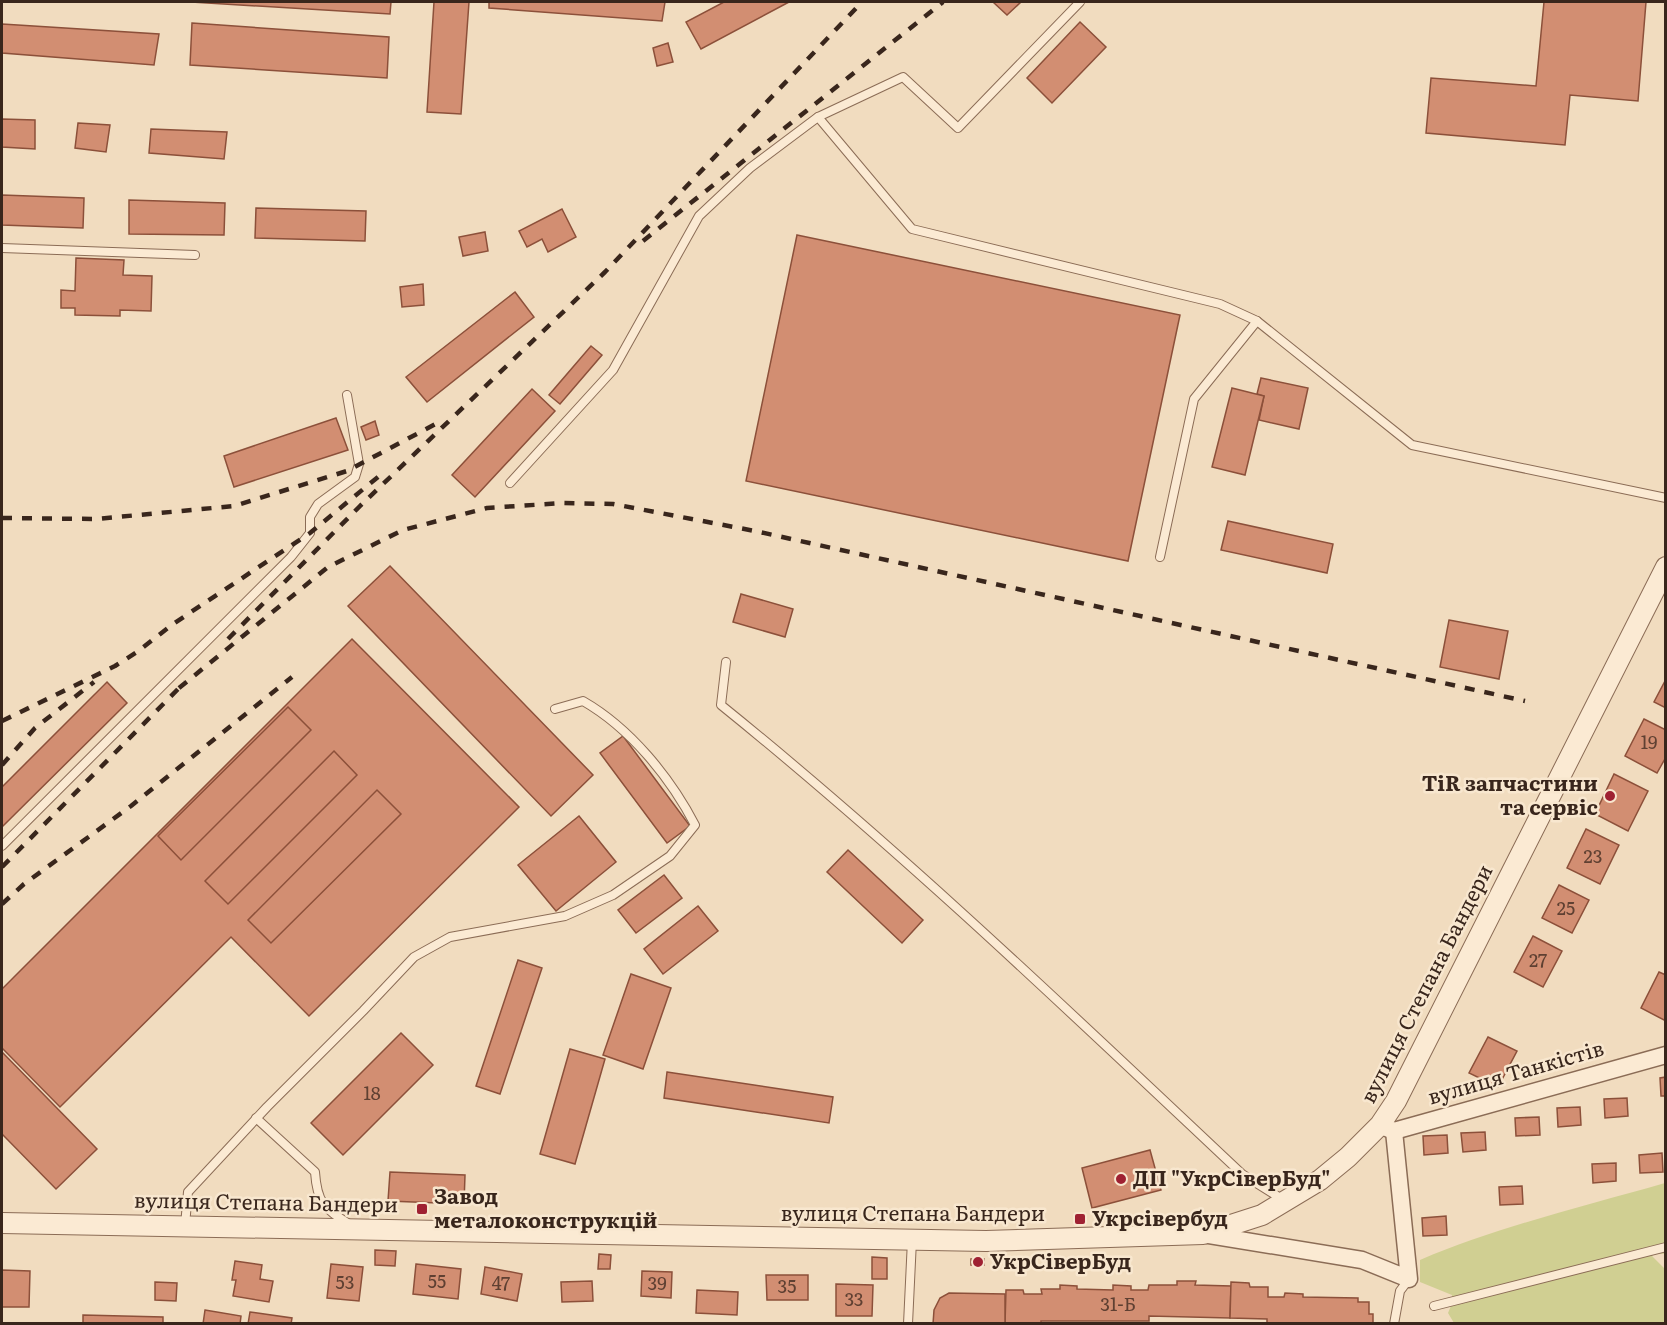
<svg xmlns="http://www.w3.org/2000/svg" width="1667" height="1325" font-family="Literata,serif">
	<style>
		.green { fill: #d0cf92 }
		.building { fill: #d28e72; stroke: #8c503a; stroke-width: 1.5 }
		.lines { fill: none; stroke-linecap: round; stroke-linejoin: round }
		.service-casing { stroke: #8b6c56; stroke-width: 10 }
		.minor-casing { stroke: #8b6c56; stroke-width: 19 }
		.tertiary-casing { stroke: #8b6c56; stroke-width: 22 }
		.service { stroke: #fbead3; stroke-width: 8 }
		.minor { stroke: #fbead3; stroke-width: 16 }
		.tertiary { stroke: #fbead3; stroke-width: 20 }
		.rail { stroke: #39261c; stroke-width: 4.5; stroke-dasharray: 10 10; stroke-linecap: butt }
		.poi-dot { fill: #9f2132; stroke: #f8e7cf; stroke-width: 2 }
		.labels { text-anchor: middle; stroke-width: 5; stroke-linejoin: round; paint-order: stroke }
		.number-label { font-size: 18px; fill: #5f4032 }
		.poi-label { font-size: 21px; font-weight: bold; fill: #39261c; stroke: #f8e7cf; text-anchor: start }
		.street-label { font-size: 21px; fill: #39261c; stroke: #f8e7cf }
	</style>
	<rect width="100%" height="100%" fill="#f1dcbf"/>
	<path class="green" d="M1665,1183V1254L1656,1253L1652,1256L1665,1269V1323H1454L1448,1313L1453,1301L1452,1295L1420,1282V1260C1497,1227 1585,1206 1665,1183Z"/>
	<g class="building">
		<polygon points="191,2 391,2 390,14"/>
		<polygon points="434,2 469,2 461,114 427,112"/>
		<polygon points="489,2 665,2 662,21 489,8"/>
		<polygon points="724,2 789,2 701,49 686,22"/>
		<polygon points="993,2 1021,2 1007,15"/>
		<polygon points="1544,2 1646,2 1638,101 1570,95 1565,145 1426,133 1431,78 1536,86"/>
		<polygon points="1080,22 1106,47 1052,103 1027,78"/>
		<polygon points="192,23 389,37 387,78 190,65"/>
		<polygon points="2,24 159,34 154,65 2,53"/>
		<polygon points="668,43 673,62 657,66 653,48"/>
		<polygon points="2,119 35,120 35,149 2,147"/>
		<polygon points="78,123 110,125 106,152 75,148"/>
		<polygon points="151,129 227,132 224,159 149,153"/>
		<polygon points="2,195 84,198 83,228 2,225"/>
		<polygon points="129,200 225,203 224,235 129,234"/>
		<polygon points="256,208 366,211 365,241 255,238"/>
		<polygon points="562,209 576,237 548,252 542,239 527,247 519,231"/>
		<polygon points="485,232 488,251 463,256 459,237"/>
		<polygon points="797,235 1180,315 1128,561 746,481"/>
		<polygon points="76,258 124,260 123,275 152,276 151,311 120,310 120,316 75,315 75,308 61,308 61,290 75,291"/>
		<polygon points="423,284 424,305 402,307 400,287"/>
		<polygon points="515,292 534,317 427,402 406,377"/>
		<polygon points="591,346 602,355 560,404 549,395"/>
		<polygon points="1261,378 1308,388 1299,429 1259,420 1264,396 1257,394"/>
		<polygon points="1232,388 1264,396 1245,475 1212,467"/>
		<polygon points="532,389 555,411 475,497 452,475"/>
		<polygon points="336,418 348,450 234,487 224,456"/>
		<polygon points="375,421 379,435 366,440 361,427"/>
		<polygon points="1228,521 1333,544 1327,573 1221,550"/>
		<polygon points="390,566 593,775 551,816 348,606"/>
		<polygon points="741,594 793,609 785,637 733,622"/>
		<polygon points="1449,620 1508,631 1499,679 1440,667"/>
		<polygon points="352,639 519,807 309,1016 231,937 60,1107 2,1048 2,989"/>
		<polygon points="1666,679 1666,708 1654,702"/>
		<polygon points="107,682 127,703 2,827 2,787"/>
		<polygon points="288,707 311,730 181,860 158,836"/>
		<polygon points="1644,719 1666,730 1666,757 1657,773 1625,756"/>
		<polygon points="623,736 690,826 667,843 600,753"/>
		<polygon points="334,751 357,775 228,904 205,881"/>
		<polygon points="1614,774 1648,791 1628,831 1595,814"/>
		<polygon points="377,790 401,814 271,943 248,920"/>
		<polygon points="579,816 616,862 556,911 518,865"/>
		<polygon points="1586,829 1619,845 1600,884 1567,868"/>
		<polygon points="848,850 923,920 902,943 827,872"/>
		<polygon points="664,875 682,898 636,933 618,910"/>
		<polygon points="1559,885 1589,900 1572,933 1542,918"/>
		<polygon points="698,906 718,931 663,974 644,949"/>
		<polygon points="1533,936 1562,951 1543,987 1514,972"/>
		<polygon points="518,960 542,968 500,1094 476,1086"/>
		<polygon points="1659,972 1666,975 1666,1021 1641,1008"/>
		<polygon points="631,974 671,988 643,1069 603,1055"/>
		<polygon points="401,1033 433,1065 343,1155 311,1123"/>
		<polygon points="1488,1037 1517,1051 1498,1087 1469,1073"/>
		<polygon points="570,1049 605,1059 575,1164 540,1154"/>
		<polygon points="2,1052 97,1149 56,1189 2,1134"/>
		<polygon points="667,1072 833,1097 829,1123 664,1098"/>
		<polygon points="1666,1077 1666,1096 1661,1096 1660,1078"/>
		<polygon points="1627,1098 1628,1116 1605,1118 1604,1099"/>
		<polygon points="1580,1107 1581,1125 1558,1127 1557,1108"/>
		<polygon points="1539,1117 1540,1135 1516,1136 1515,1118"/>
		<polygon points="1485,1132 1486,1150 1463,1152 1461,1133"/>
		<polygon points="1447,1135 1448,1153 1424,1155 1423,1136"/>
		<polygon points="1150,1150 1161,1190 1092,1208 1082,1168"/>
		<polygon points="1662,1153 1663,1172 1640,1173 1639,1155"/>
		<polygon points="1616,1163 1616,1181 1593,1183 1592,1164"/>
		<polygon points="390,1172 465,1175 464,1204 388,1201"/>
		<polygon points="1522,1186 1523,1204 1500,1205 1499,1187"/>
		<polygon points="1446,1216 1447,1235 1423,1236 1422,1218"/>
		<polygon points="375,1250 396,1251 395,1266 375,1265"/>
		<polygon points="599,1254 611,1255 610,1269 598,1269"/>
		<polygon points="872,1257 887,1258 887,1279 872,1279"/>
		<rect x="971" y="1259" width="13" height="6"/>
		<polygon points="235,1261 262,1265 260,1279 273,1281 269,1302 233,1296 236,1280 232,1280"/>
		<polygon points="331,1264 363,1267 359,1301 327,1298"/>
		<polygon points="416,1264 461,1269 458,1299 413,1294"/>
		<polygon points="485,1267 522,1274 517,1301 481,1294"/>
		<polygon points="2,1270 30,1271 29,1307 2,1307"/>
		<polygon points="642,1271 672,1272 671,1298 641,1296"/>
		<polygon points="766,1275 808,1275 808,1300 767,1300"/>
		<polygon points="592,1281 593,1301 562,1302 561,1282"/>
		<polygon points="1177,1281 1196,1281 1195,1285 1231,1286 1230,1318 1149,1316 1149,1321 1041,1321 1041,1324 1005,1324 1006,1290 1023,1290 1024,1294 1042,1294 1041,1289 1060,1289 1060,1285 1077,1286 1077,1289 1113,1290 1113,1285 1131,1286 1131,1290 1148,1290 1149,1285 1177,1285"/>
		<polygon points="155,1282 177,1283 176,1301 155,1300"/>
		<polygon points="1231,1282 1249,1283 1250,1287 1268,1287 1268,1297 1284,1297 1285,1293 1303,1294 1303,1297 1358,1298 1358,1302 1369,1302 1369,1314 1373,1314 1373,1324 1267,1324 1267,1319 1230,1318"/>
		<polygon points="836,1284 873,1285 872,1316 836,1316"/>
		<polygon points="697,1290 738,1292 737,1315 696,1313"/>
		<polygon points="949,1293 1005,1294 1005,1324 933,1324 934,1310 940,1298"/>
		<polygon points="205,1310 241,1316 240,1324 203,1324"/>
		<polygon points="250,1312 292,1318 291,1324 248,1324"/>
		<polygon points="83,1315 163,1317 163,1324 83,1324"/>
	</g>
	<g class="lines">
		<g class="service-casing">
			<g id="service">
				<polyline points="818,117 912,229 1220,304 1257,321 1412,445 1666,498"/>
				<polyline points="2,248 195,255"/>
				<polyline points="510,483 613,370 699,216 750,168 818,117 903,77 958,128 1080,2"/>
				<polyline points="1160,557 1194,399 1257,321"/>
				<path d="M726,662L721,705C903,852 1072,1014 1242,1174L1285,1201"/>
				<polyline points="2,846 291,557 310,533 310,517 318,504 355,477 359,464 347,395"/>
				<path d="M256,1118L315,1172C317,1203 324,1208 349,1224"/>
				<path d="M185,1225L188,1192L267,1107L363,1011L414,957L450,937L565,916L613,895L670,856L695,825C670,777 630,728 583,701L555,709"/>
				<polyline points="1434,1306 1666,1247"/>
				<polyline points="908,1324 912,1240"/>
				<polyline points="1394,1324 1400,1291 1409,1279"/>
			</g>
		</g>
		<g class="minor-casing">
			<g id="minor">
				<polyline points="1384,1127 1394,1131 1666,1055"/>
				<polyline points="1203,1234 1362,1260 1409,1279 1394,1131"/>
			</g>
		</g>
		<g class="tertiary-casing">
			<polyline id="tertiary" points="2,1223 986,1241 1203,1234 1262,1215 1320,1180 1348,1157 1380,1125 1396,1101 1666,567"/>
		</g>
		<use href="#service" class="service"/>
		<use href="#minor" class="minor"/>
		<use href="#tertiary" class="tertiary"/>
		<g class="rail">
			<polyline points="643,241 943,2"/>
			<polyline points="2,518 96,519 234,506 347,471 443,420"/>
			<polyline points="228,639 361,505 605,272 862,2"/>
			<polyline points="179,688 328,567 403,530 487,508 563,503 613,504 755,531 1525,701"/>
			<polyline points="2,721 115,666 137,652 173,624 310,533 384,472"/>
			<polyline points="2,765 35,728 94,682"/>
			<polyline points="2,867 185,682"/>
			<polyline points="2,904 24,884 131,806 292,677"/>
		</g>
	</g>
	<g class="poi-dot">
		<circle cx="1610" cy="796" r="6"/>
		<circle cx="1121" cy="1179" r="6"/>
		<rect x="416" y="1203" width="12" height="12" rx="3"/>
		<rect x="1074" y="1213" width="12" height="12" rx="3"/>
		<circle cx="978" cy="1262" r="6"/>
	</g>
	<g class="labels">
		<g class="number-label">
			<text x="1649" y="749">19</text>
			<text x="1593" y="863">23</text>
			<text x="1566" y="915">25</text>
			<text x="1538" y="967">27</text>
			<text x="372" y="1100">18</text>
			<text x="437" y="1288">55</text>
			<text x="345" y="1289">53</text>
			<text x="501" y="1290">47</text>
			<text x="657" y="1290">39</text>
			<text x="787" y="1293">35</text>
			<text x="854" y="1306">33</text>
			<text x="1118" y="1311">31-Б</text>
		</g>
		<g class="poi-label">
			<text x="1598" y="791" text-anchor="end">TiR запчастини<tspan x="1598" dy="24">та сервіс</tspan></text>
			<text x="1133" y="1186">ДП "УкрСіверБуд"</text>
			<text x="434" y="1204">Завод<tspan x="434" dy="24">металоконструкцій</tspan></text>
			<text x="1092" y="1226">Укрсівербуд</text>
			<text x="990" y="1269">УкрСіверБуд</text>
		</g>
		<g class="street-label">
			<text transform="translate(1427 984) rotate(-63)" y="7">вулиця Степана Бандери</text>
			<text transform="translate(1516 1073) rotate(-16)" y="7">вулиця Танкістів</text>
			<text transform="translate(266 1203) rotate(1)" y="7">вулиця Степана Бандери</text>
			<text x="913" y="1221">вулиця Степана Бандери</text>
		</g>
	</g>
	<rect width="1667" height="1325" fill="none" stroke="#39261c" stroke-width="6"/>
</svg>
